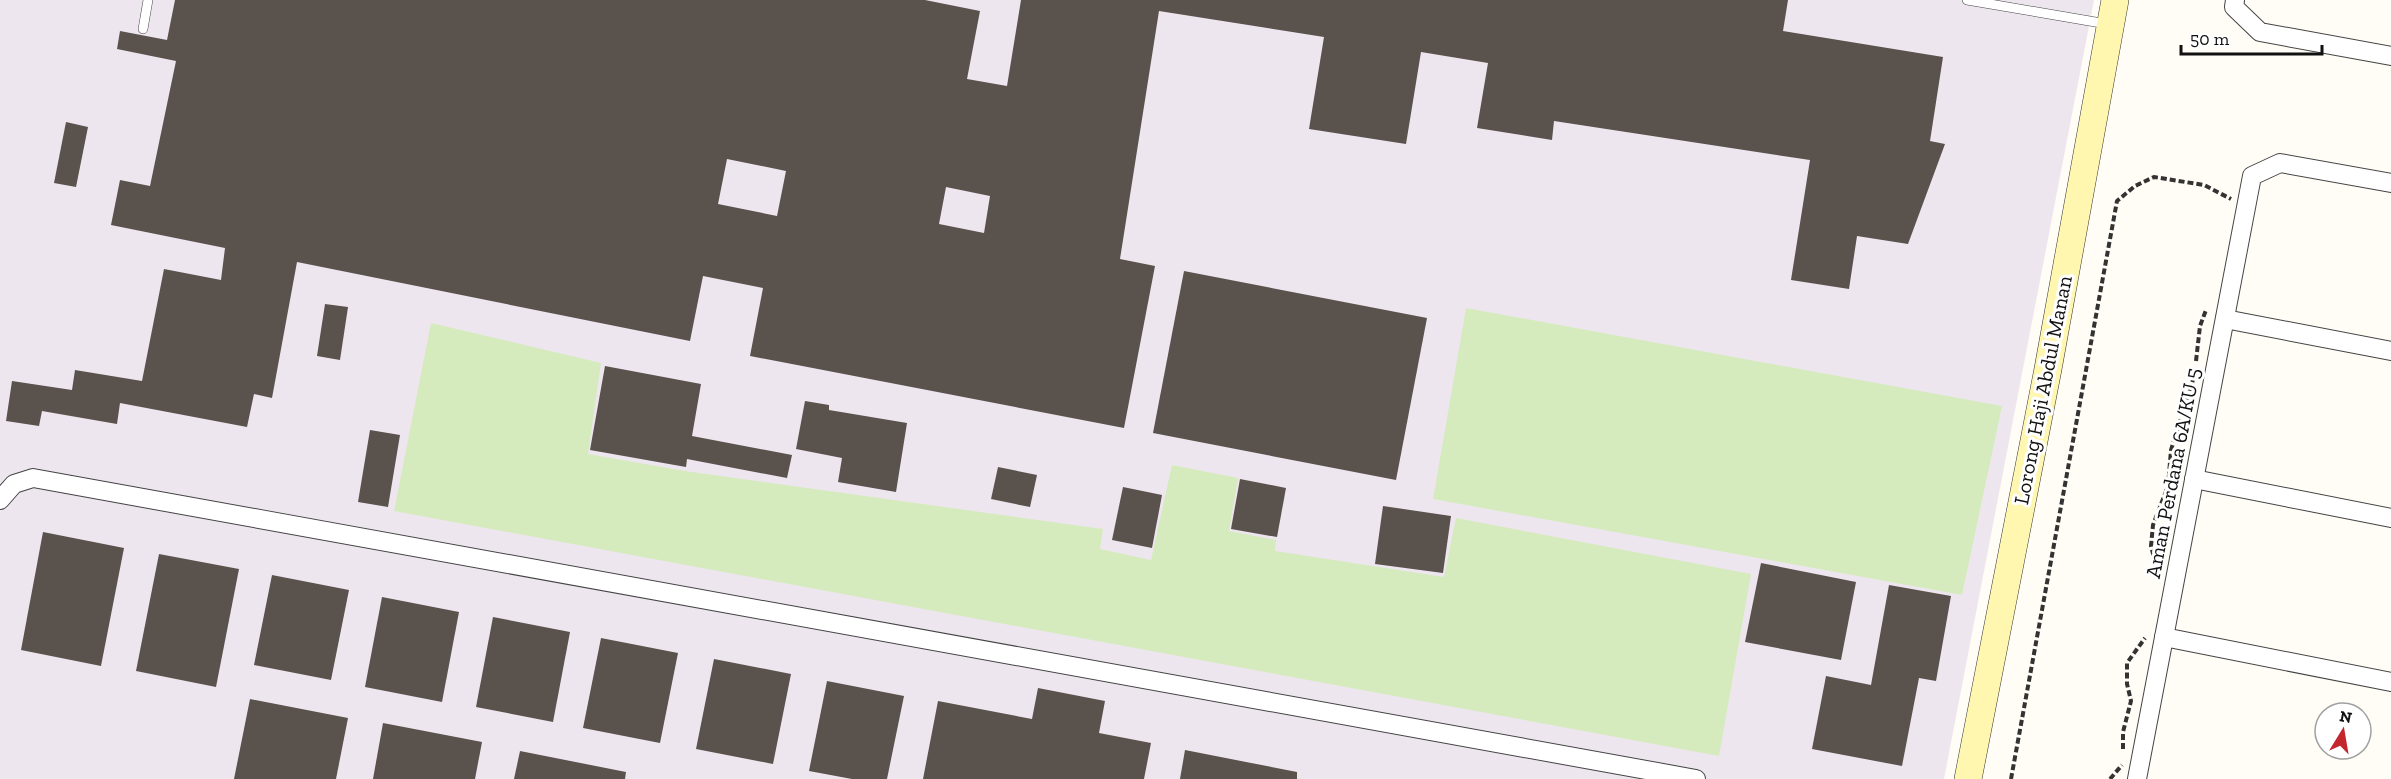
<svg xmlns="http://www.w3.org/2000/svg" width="2391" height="779" font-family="'Zilla Slab',serif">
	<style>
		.industrial { fill: #eee6ef }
		.green { fill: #d5ebbd }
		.building { fill: #5a524d; fill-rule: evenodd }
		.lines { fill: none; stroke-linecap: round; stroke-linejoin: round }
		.lane-casing { stroke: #444; stroke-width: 10 }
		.street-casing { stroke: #444; stroke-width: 20 }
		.secondary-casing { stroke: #333; stroke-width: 28 }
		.path { stroke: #333; stroke-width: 4; stroke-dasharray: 6 3; stroke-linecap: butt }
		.lane { stroke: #fff; stroke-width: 9 }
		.street { stroke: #fff; stroke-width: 18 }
		.secondary { stroke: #fff6b0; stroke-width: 27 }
		.labels { text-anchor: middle; stroke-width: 6; stroke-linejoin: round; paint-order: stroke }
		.street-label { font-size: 21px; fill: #111; stroke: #fff }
	</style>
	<rect width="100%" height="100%" fill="#fffdf5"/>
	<polygon class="industrial" points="0,0 2094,0 1944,779 0,779"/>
	<g class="green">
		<polygon points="1466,308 2002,406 1962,595 1433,499"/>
		<polygon points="431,323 601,363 588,454 685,471 1103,529 1100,549 1151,560 1172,465 1238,478 1229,531 1276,540 1275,551 1444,577 1456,518 1751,574 1719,756 394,511"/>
	</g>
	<g class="building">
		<path d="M175,0H925L980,11L967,79L1007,86L1021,0H1788L1783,31L1943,57L1930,141L1945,144L1908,244L1857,236L1849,289L1791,280L1810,160L1554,121L1552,140L1477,128L1488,63L1421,52L1406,144L1309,129L1324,37L1159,11L1120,259L1155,266L1124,428L750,356L763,288L703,276L690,341L297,262L272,398L254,394L247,427L120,403L117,424L42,411L39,426L6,421L12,381L72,390L75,370L142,381L164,269L221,280L225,248L111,225L120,180L150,186L176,61L117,49L120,31L167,40ZM727,159L786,171L777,216L718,204ZM946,187L990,196L984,233L939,224Z"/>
		<polygon points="66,122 88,127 76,187 54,183"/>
		<polygon points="1184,271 1427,318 1396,480 1153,433"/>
		<polygon points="325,304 348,307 340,360 317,356"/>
		<polygon points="605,366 701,384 692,436 792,455 787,478 687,459 686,467 590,450"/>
		<polygon points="805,401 829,405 829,410 907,423 896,492 838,482 842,458 796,449"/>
		<polygon points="370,430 400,435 388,507 358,502"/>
		<polygon points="998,467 1037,475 1030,507 991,499"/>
		<polygon points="1240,479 1286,488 1277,537 1231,529"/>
		<polygon points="1123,487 1162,495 1152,548 1112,540"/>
		<polygon points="1383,506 1451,516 1443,573 1375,564"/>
		<polygon points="43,532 124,548 101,666 21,650"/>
		<polygon points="159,554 239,569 216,687 136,671"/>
		<polygon points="1761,563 1856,582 1841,660 1745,642"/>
		<polygon points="272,575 349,590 331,680 254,665"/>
		<polygon points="1889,585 1951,596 1936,681 1919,678 1902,766 1812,749 1826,676 1871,685"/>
		<polygon points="382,597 459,612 442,702 365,687"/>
		<polygon points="493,617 570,632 553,722 476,707"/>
		<polygon points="601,638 678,653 660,743 583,728"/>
		<polygon points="714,659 791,674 773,764 696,749"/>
		<polygon points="827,681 904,696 887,779 852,779 809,771"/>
		<polygon points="1038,688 1105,701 1099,733 1151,743 1144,779 923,779 938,701 1032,719"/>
		<polygon points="250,699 348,718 336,779 234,779"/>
		<polygon points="383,723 482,742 475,779 373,779"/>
		<polygon points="1185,750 1297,772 1297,779 1180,779"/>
		<polygon points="520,751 626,772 625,779 514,779"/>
	</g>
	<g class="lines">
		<g class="lane-casing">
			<g id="lane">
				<polyline points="1967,0 2107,24"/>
				<polyline points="143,29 148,0"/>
			</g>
		</g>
		<g class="street-casing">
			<g id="street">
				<polyline points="2235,0 2234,7 2260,32 2391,56"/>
				<polyline points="2225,319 2391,351"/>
				<polyline points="2194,479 2391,518"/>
				<polyline points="0,500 14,484 33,478 1696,779"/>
				<polyline points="2164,637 2391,682"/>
				<polyline points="2137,779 2252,176 2280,163 2391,183"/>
			</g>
		</g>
		<g class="secondary-casing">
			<polyline id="secondary" points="1968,779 2048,369 2115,0"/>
		</g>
		<g class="path">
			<polyline points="2196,361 2200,326 2206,310"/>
			<polyline points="2158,573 2151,546 2153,525 2168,486 2171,450 2193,380"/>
			<polyline points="2123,749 2123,732 2131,701 2127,684 2127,663 2145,638"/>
			<polyline points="2011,779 2117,201 2135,186 2154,177 2204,185 2231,199"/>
			<polyline points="2110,779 2122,765"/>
		</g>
		<use href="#lane" class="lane"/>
		<use href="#street" class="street"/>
		<use href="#secondary" class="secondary"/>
	</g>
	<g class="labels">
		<g class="street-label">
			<text transform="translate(2043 390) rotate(-79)" y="7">Lorong Haji Abdul Manan</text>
			<text transform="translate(2173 473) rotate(-79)" y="7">Aman Perdana 6A/KU 5</text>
		</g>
	</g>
	<g transform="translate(2343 731) rotate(11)"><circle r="28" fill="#ffffff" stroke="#a0a0a0" stroke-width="1.5"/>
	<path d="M0-4.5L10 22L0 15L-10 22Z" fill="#c4262e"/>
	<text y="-9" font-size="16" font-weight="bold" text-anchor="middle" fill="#111111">N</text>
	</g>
	<path d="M2181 45v9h141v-9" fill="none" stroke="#111111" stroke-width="3"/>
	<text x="2190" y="45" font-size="18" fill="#111111" stroke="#ffffff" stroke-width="4.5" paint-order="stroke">50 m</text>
</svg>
